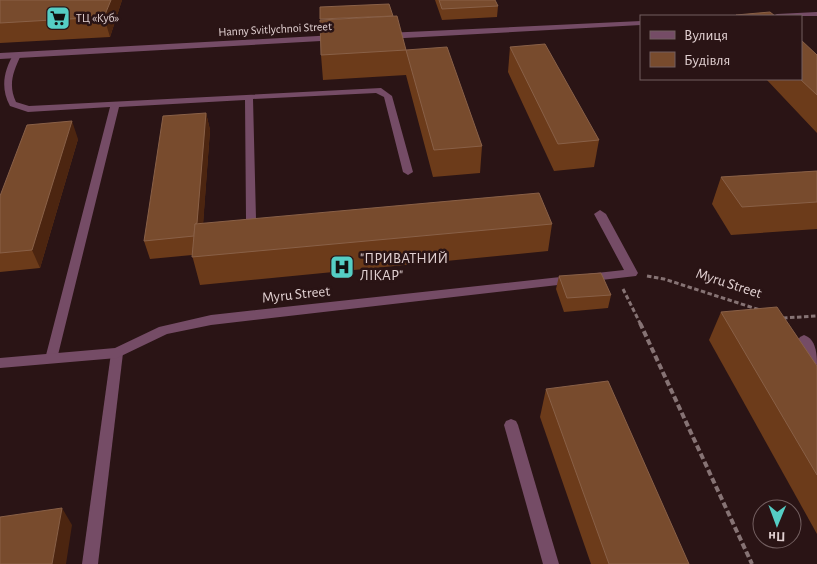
<svg xmlns="http://www.w3.org/2000/svg" width="817" height="564" font-family="'Alegreya Sans',sans-serif">
	<style>
		.lines { fill: none; stroke-linecap: round; stroke-linejoin: round }
		.path-far1 { stroke: #867374; stroke-width: 3; stroke-dasharray: 4.5 2.5; stroke-linecap: butt }
		.path { stroke: #867374; stroke-width: 4; stroke-dasharray: 6 3; stroke-linecap: butt }
		.service { fill: #754c66; fill-rule: evenodd }
		.minor { fill: #754c66; fill-rule: evenodd }
		.tertiary { fill: #754c66; fill-rule: evenodd }
		.wall { fill: #6c3b1a }
		.shaded-wall { fill: #4c2510 }
		.building { fill: #784b2d; stroke: #896047 }
		.labels { text-anchor: middle; stroke-width: 5; stroke-linejoin: round; paint-order: stroke }
		.far-poi-label { font-size: 12px; fill: #e1d0d1; stroke: #2a1415; text-anchor: start }
		.far-street-label { font-size: 12px; fill: #e1d0d1; stroke: #2a1415 }
		.poi-label { font-size: 15px; fill: #e1d0d1; stroke: #2a1415; text-anchor: start }
		.street-label { font-size: 15px; fill: #e1d0d1; stroke: #2a1415 }
	</style>
	<rect width="100%" height="100%" fill="#2a1415"/>
	<g class="lines">
		<g class="path-far1">
			<polyline points="647,276 664,279 760,310"/>
			<polyline points="623,289 641,325"/>
			<polyline points="783,318 817,316"/>
		</g>
		<polyline class="path" points="640,323 752,564"/>
		<g class="service">
			<path d="M14,53L21,55C13,72 8,85 16,102L29,106L381,88L392,96L413,172L408,175L403,172L384,97L376,93L253,99L256,219L251,222L246,219L245,100L119,107L57,359L55,362H47L45,359L110,107L28,112L10,106C0,87 4,71 14,53Z"/>
			<path d="M804,335C816,339 817,354 817,365L813,363L798,340L800,337Z"/>
			<polygon points="117,348 121,350 123,353 98,564 82,564 111,353 113,350"/>
			<polygon points="511,419 516,421 518,425 559,564 543,564 504,425 506,421"/>
		</g>
		<polygon class="minor" points="600,210 606,214 638,273 636,276 211,325 167,334 117,358 0,368 0,358 115,348 159,327 211,315 624,270 594,214"/>
		<g class="tertiary">
			<polygon points="817,12 817,16 773,16 777,14"/>
			<polygon points="641,21 641,25 386,39 382,36 386,33"/>
			<polygon points="336,35 339,36 339,40 0,59 0,53"/>
		</g>
	</g>
	<g class="wall">
		<polygon points="0,0 122,0 110,37 0,43"/>
		<polygon points="435,0 495,0 498,6 497,17 442,20"/>
		<polygon points="393,16 406,50 482,146 480,173 433,177 406,75 323,80 321,55"/>
		<polygon points="510,47 599,140 594,167 554,171 508,72"/>
		<polygon points="817,55 817,133 766,79 801,79"/>
		<polygon points="206,113 210,130 203,223 552,224 548,251 200,285 192,255 150,259 144,241"/>
		<polygon points="78,139 40,268 0,272 0,196"/>
		<polygon points="817,171 817,229 731,235 712,204 721,177"/>
		<polygon points="559,276 611,295 608,308 564,312 556,289"/>
		<polygon points="721,312 817,366 817,534 709,340"/>
		<polygon points="546,389 689,564 591,564 540,417"/>
	</g>
	<g class="shaded-wall">
		<polygon points="111,0 122,0 110,37 104,17"/>
		<polygon points="206,113 210,130 201,254 196,236"/>
		<polygon points="72,121 78,139 40,268 32,250"/>
		<polygon points="62,508 72,525 66,564 52,564"/>
	</g>
	<g class="building">
		<polygon points="0,0 111,0 104,17 0,23"/>
		<polygon points="439,0 495,0 498,6 442,9"/>
		<polygon points="389,4 393,16 320,19 320,7"/>
		<polygon points="770,12 775,16 738,16 736,15"/>
		<polygon points="397,16 406,50 321,55 320,20"/>
		<polygon points="801,40 817,55 817,95 800,79"/>
		<polygon points="545,44 599,140 558,144 510,47"/>
		<polygon points="447,47 482,146 434,150 406,50"/>
		<polygon points="206,113 197,223 195,224 194,236 144,241 163,116"/>
		<polygon points="72,121 32,250 0,253 0,196 27,125"/>
		<polygon points="817,171 817,202 742,207 721,177"/>
		<polygon points="539,193 552,224 192,257 195,224"/>
		<polygon points="601,273 611,295 567,298 559,276"/>
		<polygon points="777,307 817,366 817,475 721,312"/>
		<polygon points="608,381 689,564 609,564 546,389"/>
		<polygon points="62,508 52,564 0,564 0,517"/>
	</g>
	<defs>
		<g id="supermarket-square" transform="scale(1.25)"><rect x="-9" y="-9" width="18" height="18" rx="4" fill="#55cec5" stroke="#2a1415"/><path d="M-6-5.5h2.5l.6 2H6L4.5 2H-2.5L-4.4-4H-6ZM-1.5 3.2a1.3 1.3 0 1 0 .1 0ZM3 3.2a1.3 1.3 0 1 0 .1 0Z" fill="#111"/></g>
		<g id="hospital-square" transform="scale(1.25)"><rect x="-9" y="-9" width="18" height="18" rx="4" fill="#55cec5" stroke="#2a1415"/><path d="M-5-5h3v3.5h4V-5h3V5h-3V1.5h-4V5h-3Z" fill="#111"/></g>
	</defs>
	<g fill-rule="evenodd">
		<use href="#supermarket-square" x="58" y="18"/>
		<use href="#hospital-square" x="342" y="267"/>
	</g>
	<g class="labels">
		<g class="far-poi-label">
			<text x="76" y="22">ТЦ «Куб»</text>
		</g>
		<g class="far-street-label">
			<text transform="translate(275 29) rotate(-3)" y="4">Hanny Svitlychnoi Street</text>
		</g>
		<g class="poi-label">
			<text x="360" y="263">"ПРИВАТНИЙ<tspan x="360" dy="17">ЛІКАР"</tspan></text>
		</g>
		<g class="street-label">
			<text transform="translate(729 283) rotate(18)" y="5">Myru Street</text>
			<text transform="translate(296 294) rotate(-6)" y="5">Myru Street</text>
		</g>
	</g>
	<rect x="640" y="15" width="162" height="65" fill="#2a1415" stroke="#735f60"/>
	<rect x="650" y="31" width="25" height="8" fill="#754c66" stroke="#735f60"/>
	<text x="684" y="40" font-size="15" fill="#e1d0d1">Вулиця</text>
	<rect x="650" y="52" width="25" height="15" fill="#784b2d" stroke="#735f60"/>
	<text x="684" y="65" font-size="15" fill="#e1d0d1">Будівля</text>
	<g transform="translate(777 524) rotate(181)"><circle r="24" fill="#2a1415" stroke="#735f60"/>
	<path d="M0-4L9 19L0 12L-9 19Z" fill="#55cec5"/>
	<text y="-8" font-size="14" font-weight="bold" text-anchor="middle" fill="#e1d0d1">Пн</text>
	</g>
</svg>
